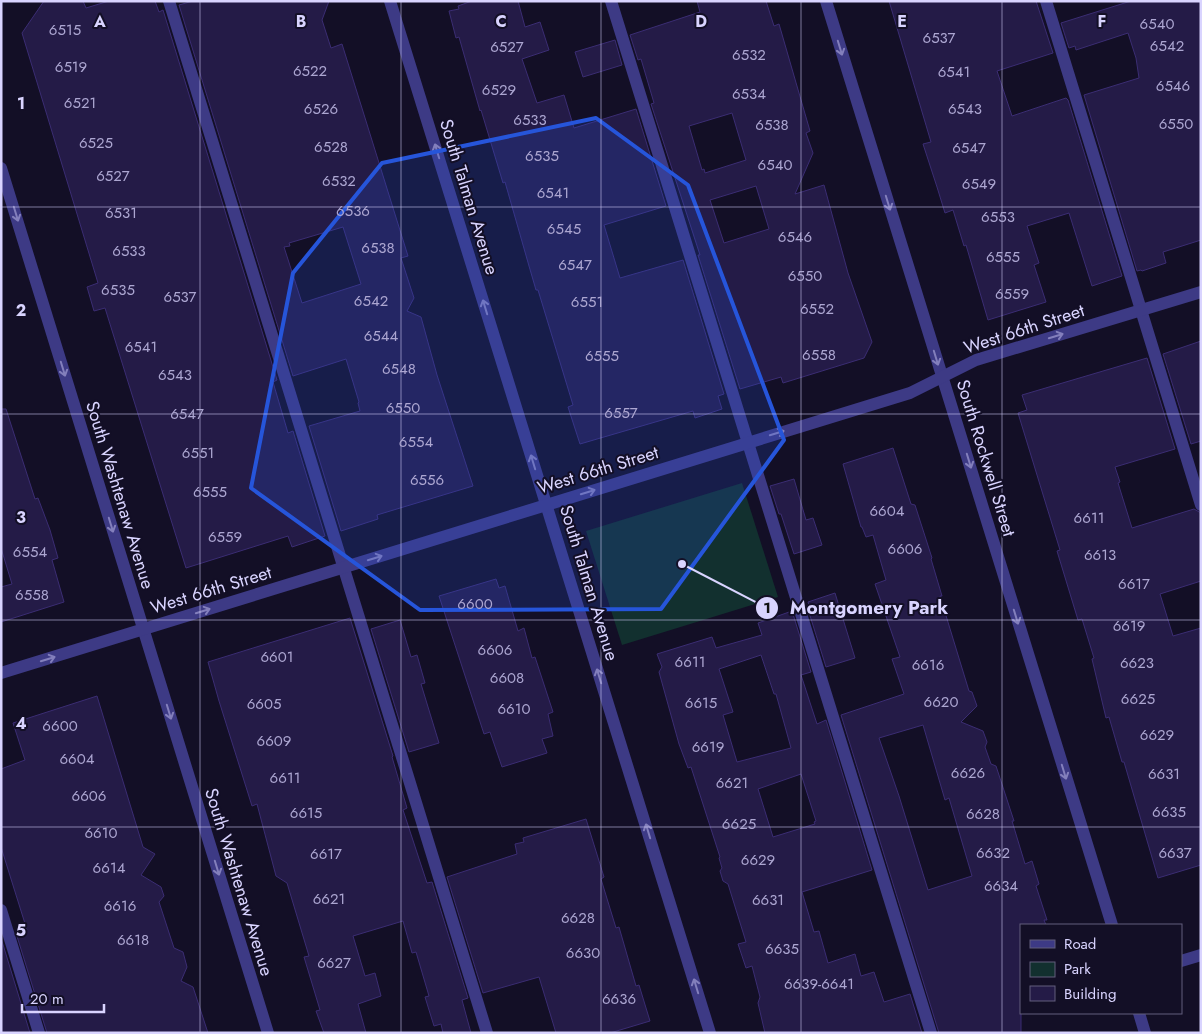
<svg xmlns="http://www.w3.org/2000/svg" width="1202" height="1034" font-family="Jost,sans-serif">
	<style>
		.green { fill: #12302f }
		.building { fill: #241b47; stroke: #3b2d73; fill-rule: evenodd }
		.lines { fill: none; stroke-linecap: round; stroke-linejoin: round }
		.minor { stroke: #3d3a85; stroke-width: 12 }
		.oneway { stroke: #837fbc }
		.marked { fill: #2655da; fill-opacity: 0.2; stroke: #2655da; stroke-width: 4; stroke-linejoin: round }
		.grid { fill: none; stroke: #d9d4ff; stroke-width: 1; stroke-opacity: 0.55 }
		.labels { text-anchor: middle; stroke-width: 4; stroke-linejoin: round; paint-order: stroke }
		.number-label { font-size: 15px; fill: #aca6d1 }
		.street-label { font-size: 18px; fill: #d9d4ff; stroke: #130f26 }
		.grid-label { font-size: 16px; text-anchor: middle; font-weight: bold; fill: #d9d4ff; stroke: #130f26; stroke-width: 4; stroke-linejoin: round; paint-order: stroke }
		.leader { fill: none; stroke: #d9d4ff; stroke-width: 2 }
		.callout-dot { fill: #d9d4ff; stroke: #130f26; stroke-width: 2 }
		.mark-label { font-size: 15px; text-anchor: middle; font-weight: bold; fill: #111 }
		.callout-label { font-size: 19px; text-anchor: middle; font-weight: bold; fill: #d9d4ff; stroke: #130f26; stroke-width: 4; stroke-linejoin: round; paint-order: stroke }
	</style>
	<rect width="100%" height="100%" fill="#130f26"/>
	<polygon class="green" points="742,483 778,597 622,645 586,531"/>
	<g class="building">
		<polygon points="44,1 83,1 86,8 109,1 155,1 159,12 163,10 277,380 273,382 288,433 293,431 325,536 292,547 288,536 186,568 105,308 94,311 87,287 98,283 22,33"/>
		<path d="M193,1H329L322,20L331,48L342,44L408,256L401,258L414,298L407,311L421,317L437,375L473,486L377,515L378,519L341,531L309,426L360,411L358,403L359,402L346,359L293,376L179,5ZM343,227L361,284L302,303L284,247L290,246L289,243Z"/>
		<polygon points="472,1 518,1 525,27 540,22 549,50 522,59 537,103 564,95 574,128 636,109 666,206 604,225 620,278 683,260 724,394 718,396 722,409 695,418 693,411 580,444 568,407 573,405 538,290 536,290 529,266 505,182 503,183 481,110 480,111 459,37 456,38 449,11 459,9 458,6"/>
		<path d="M697,1H766L774,26L779,24L810,131L806,133L813,153L795,194L824,185L848,273L872,342L864,358L783,383L781,377L740,389L698,255H700L651,104L654,103L641,59L638,60L630,35L700,12ZM732,113L746,160L705,173L704,169L702,170L689,126ZM756,186L769,229L724,243L710,200Z"/>
		<polygon points="889,1 1036,1 1053,53 997,71 1012,116 1066,98 1068,100 1122,276 1092,286 1069,213 1027,226 1039,263 1034,265 1046,302 988,320 966,245 964,246 953,210 945,213 937,187 923,144 931,142"/>
		<polygon points="1131,1 1201,1 1201,240 1163,252 1166,263 1142,271 1141,270 1137,271 1084,95 1139,78 1136,58 1128,33 1076,50 1075,46 1069,48 1061,23"/>
		<polygon points="615,40 622,65 583,77 575,52"/>
		<polygon points="1201,341 1201,441 1191,444 1163,354"/>
		<polygon points="1147,358 1175,449 1115,467 1120,482 1118,483 1132,528 1194,509 1201,513 1201,581 1160,594 1173,636 1201,628 1201,865 1158,878 1124,762 1122,762 1109,717 1106,718 1092,659 1094,658 1082,619 1078,620 1057,551 1060,550 1018,413 1027,410 1022,395"/>
		<polygon points="1,409 6,409 35,499 38,498 50,530 58,558 52,560 64,602 1,622 1,587 12,584 1,548"/>
		<path d="M893,448L911,504L915,505L932,558L931,559L942,596H940L969,691L972,692L977,706L961,722L983,731L987,742L985,747L991,764L996,766L1014,821H1012L1025,864L1032,861L1039,884L1036,886L1047,920H1044L1046,925H1021V1033H939L841,715L904,694L892,659L900,657L875,584L886,580L873,535L866,537L862,527H861L843,464ZM923,725L945,800L949,798L972,876L928,890L899,796L879,738Z"/>
		<polygon points="794,479 806,520 813,518 822,545 794,554 781,514 779,514 770,486"/>
		<polygon points="496,579 499,588 505,586 518,631 524,628 532,658 535,657 553,712 548,714 553,736 542,739 547,753 502,767 490,732 484,734 439,596"/>
		<polygon points="835,593 855,658 826,667 807,606 809,605 808,602"/>
		<path d="M792,611L811,672L801,675L817,724L826,720L872,870L802,892L814,932L819,931L828,963L855,954L861,976L874,972L884,1002L910,994L922,1033H765L758,1003L760,997L752,966L746,968L738,944L746,942L728,884L723,881L720,871L722,868L719,858L720,857L691,767L688,768L679,744L659,672L662,667L657,654L712,637L716,648L762,635L758,623ZM761,655L774,694H776L791,748L737,762L723,715L733,712L719,669ZM801,774L816,821L814,822L815,824L773,837L758,789Z"/>
		<polygon points="350,618 393,756 392,757 407,808 403,810 427,883 432,882 468,998 462,1000 471,1033 443,1033 441,1024 434,1026 425,997 429,996 416,952 412,953 403,921 353,936 365,976 375,973 381,996 358,1004 366,1033 324,1033 316,1011 320,1010 304,957 309,956 287,883 276,876 257,804 252,806 219,701 208,662"/>
		<polygon points="400,620 411,657 417,655 425,683 421,684 439,743 409,752 371,629"/>
		<polygon points="97,696 143,847 155,854 141,875 161,887 164,896 159,902 174,948 183,952 187,967 181,981 193,987 208,1033 47,1033 16,933 27,930 1,847 1,769 25,760 13,723"/>
		<polygon points="586,819 604,877 601,879 616,928 619,927 636,986 639,985 650,1021 610,1033 556,1033 539,977 483,993 447,877 517,854 515,844 524,842 523,838"/>
		<polygon points="1,938 30,1033 1,1033"/>
	</g>
	<g class="lines">
		<g class="minor">
			<polyline points="169,1 487,1033"/>
			<polyline points="390,1 710,1033"/>
			<polyline points="611,1 931,1033"/>
			<polyline points="826,1 1112,925"/>
			<polyline points="1046,1 1201,505"/>
			<polyline points="1,168 268,1033"/>
			<polyline points="1,673 910,393 976,360 1201,292"/>
			<polyline points="1,910 39,1033"/>
			<polyline points="1181,961 1201,955"/>
			<polyline points="1139,1013 1145,1033"/>
		</g>
	</g>
	<defs><path id="oneway-shaft" d="M-6 0H5M1.5-3L5.5 0L1.5 3" fill="none" stroke-width="1.6" stroke-linecap="round" stroke-linejoin="round" transform="scale(1.25)"/></defs>
	<g class="oneway">
		<use href="#oneway-shaft" transform="translate(840 48) rotate(73)"/>
		<use href="#oneway-shaft" transform="translate(437 151) rotate(-107)"/>
		<use href="#oneway-shaft" transform="translate(888 203) rotate(73)"/>
		<use href="#oneway-shaft" transform="translate(16 214) rotate(73)"/>
		<use href="#oneway-shaft" transform="translate(485 307) rotate(-107)"/>
		<use href="#oneway-shaft" transform="translate(1056 336) rotate(-17)"/>
		<use href="#oneway-shaft" transform="translate(936 358) rotate(73)"/>
		<use href="#oneway-shaft" transform="translate(63 369) rotate(73)"/>
		<use href="#oneway-shaft" transform="translate(777 433) rotate(-17)"/>
		<use href="#oneway-shaft" transform="translate(969 461) rotate(73)"/>
		<use href="#oneway-shaft" transform="translate(533 462) rotate(-107)"/>
		<use href="#oneway-shaft" transform="translate(588 492) rotate(-17)"/>
		<use href="#oneway-shaft" transform="translate(111 525) rotate(73)"/>
		<use href="#oneway-shaft" transform="translate(375 558) rotate(-17)"/>
		<use href="#oneway-shaft" transform="translate(203 611) rotate(-17)"/>
		<use href="#oneway-shaft" transform="translate(1016 617) rotate(73)"/>
		<use href="#oneway-shaft" transform="translate(48 659) rotate(-17)"/>
		<use href="#oneway-shaft" transform="translate(599 676) rotate(-107)"/>
		<use href="#oneway-shaft" transform="translate(169 712) rotate(73)"/>
		<use href="#oneway-shaft" transform="translate(1064 772) rotate(73)"/>
		<use href="#oneway-shaft" transform="translate(648 831) rotate(-107)"/>
		<use href="#oneway-shaft" transform="translate(217 868) rotate(73)"/>
		<use href="#oneway-shaft" transform="translate(696 986) rotate(-107)"/>
	</g>
	<path class="marked" d="M596,118L688,185L784,440L661,609L420,610L251,488L293,273L382,163Z"/>
	<path class="grid" d="M200,1V1033M401,1V1033M601,1V1033M801,1V1033M1002,1V1033M1,207H1201M1,414H1201M1,620H1201M1,827H1201"/>
	<g class="labels">
		<g class="number-label">
			<text x="1157" y="29">6540</text>
			<text x="65" y="35">6515</text>
			<text x="939" y="43">6537</text>
			<text x="1167" y="51">6542</text>
			<text x="507" y="52">6527</text>
			<text x="749" y="60">6532</text>
			<text x="71" y="72">6519</text>
			<text x="310" y="76">6522</text>
			<text x="954" y="77">6541</text>
			<text x="1173" y="91">6546</text>
			<text x="499" y="95">6529</text>
			<text x="749" y="99">6534</text>
			<text x="80" y="108">6521</text>
			<text x="321" y="114">6526</text>
			<text x="965" y="114">6543</text>
			<text x="530" y="125">6533</text>
			<text x="1176" y="129">6550</text>
			<text x="772" y="130">6538</text>
			<text x="96" y="148">6525</text>
			<text x="331" y="152">6528</text>
			<text x="969" y="153">6547</text>
			<text x="542" y="161">6535</text>
			<text x="775" y="170">6540</text>
			<text x="113" y="181">6527</text>
			<text x="339" y="186">6532</text>
			<text x="979" y="189">6549</text>
			<text x="553" y="198">6541</text>
			<text x="353" y="216">6536</text>
			<text x="121" y="218">6531</text>
			<text x="998" y="222">6553</text>
			<text x="564" y="234">6545</text>
			<text x="795" y="242">6546</text>
			<text x="378" y="253">6538</text>
			<text x="129" y="256">6533</text>
			<text x="1003" y="262">6555</text>
			<text x="575" y="270">6547</text>
			<text x="805" y="281">6550</text>
			<text x="118" y="295">6535</text>
			<text x="1012" y="299">6559</text>
			<text x="180" y="302">6537</text>
			<text x="371" y="306">6542</text>
			<text x="587" y="307">6551</text>
			<text x="817" y="314">6552</text>
			<text x="381" y="341">6544</text>
			<text x="141" y="352">6541</text>
			<text x="819" y="360">6558</text>
			<text x="602" y="361">6555</text>
			<text x="399" y="374">6548</text>
			<text x="175" y="380">6543</text>
			<text x="403" y="413">6550</text>
			<text x="621" y="418">6557</text>
			<text x="187" y="419">6547</text>
			<text x="416" y="447">6554</text>
			<text x="198" y="458">6551</text>
			<text x="427" y="485">6556</text>
			<text x="210" y="497">6555</text>
			<text x="887" y="516">6604</text>
			<text x="1089" y="523">6611</text>
			<text x="225" y="542">6559</text>
			<text x="905" y="554">6606</text>
			<text x="30" y="557">6554</text>
			<text x="1100" y="560">6613</text>
			<text x="1134" y="589">6617</text>
			<text x="32" y="600">6558</text>
			<text x="475" y="609">6600</text>
			<text x="1129" y="631">6619</text>
			<text x="495" y="655">6606</text>
			<text x="277" y="662">6601</text>
			<text x="690" y="667">6611</text>
			<text x="1137" y="668">6623</text>
			<text x="928" y="670">6616</text>
			<text x="507" y="683">6608</text>
			<text x="1138" y="704">6625</text>
			<text x="941" y="707">6620</text>
			<text x="701" y="708">6615</text>
			<text x="264" y="709">6605</text>
			<text x="514" y="714">6610</text>
			<text x="60" y="731">6600</text>
			<text x="1157" y="740">6629</text>
			<text x="274" y="746">6609</text>
			<text x="708" y="752">6619</text>
			<text x="77" y="764">6604</text>
			<text x="968" y="778">6626</text>
			<text x="1164" y="779">6631</text>
			<text x="285" y="783">6611</text>
			<text x="732" y="788">6621</text>
			<text x="89" y="801">6606</text>
			<text x="1169" y="817">6635</text>
			<text x="306" y="818">6615</text>
			<text x="983" y="819">6628</text>
			<text x="739" y="829">6625</text>
			<text x="101" y="838">6610</text>
			<text x="993" y="858">6632</text>
			<text x="1175" y="858">6637</text>
			<text x="326" y="859">6617</text>
			<text x="758" y="865">6629</text>
			<text x="109" y="873">6614</text>
			<text x="1001" y="891">6634</text>
			<text x="329" y="904">6621</text>
			<text x="768" y="905">6631</text>
			<text x="120" y="911">6616</text>
			<text x="578" y="923">6628</text>
			<text x="133" y="945">6618</text>
			<text x="782" y="954">6635</text>
			<text x="583" y="958">6630</text>
			<text x="334" y="968">6627</text>
			<text x="819" y="989">6639-6641</text>
			<text x="619" y="1004">6636</text>
		</g>
		<g class="street-label">
			<text transform="translate(469 197) rotate(73)" y="6">South Talman Avenue</text>
			<text transform="translate(1024 329) rotate(-18)" y="6">West 66th Street</text>
			<text transform="translate(986 458) rotate(73)" y="6">South Rockwell Street</text>
			<text transform="translate(598 470) rotate(-17)" y="6">West 66th Street</text>
			<text transform="translate(120 495) rotate(73)" y="6">South Washtenaw Avenue</text>
			<text transform="translate(589 583) rotate(73)" y="6">South Talman Avenue</text>
			<text transform="translate(211 590) rotate(-17)" y="6">West 66th Street</text>
			<text transform="translate(239 882) rotate(73)" y="6">South Washtenaw Avenue</text>
		</g>
	</g>
	<g class="grid-label">
		<text x="100" y="27">A</text>
		<text x="301" y="27">B</text>
		<text x="501" y="27">C</text>
		<text x="701" y="27">D</text>
		<text x="902" y="27">E</text>
		<text x="1102" y="27">F</text>
		<text x="21" y="109">1</text>
		<text x="21" y="316">2</text>
		<text x="21" y="523">3</text>
		<text x="21" y="729">4</text>
		<text x="21" y="936">5</text>
	</g>
	<path class="leader" d="M682 564L767 608"/>
	<g class="callout-dot">
		<circle cx="682" cy="564" r="5"/>
		<circle cx="767" cy="608" r="12"/>
	</g>
	<g class="mark-label">
		<text x="767" y="613">1</text>
	</g>
	<g class="callout-label">
		<text x="869" y="614">Montgomery Park</text>
	</g>
	<rect width="1202" height="1034" fill="none" stroke="#d9d4ff" stroke-width="5"/>
	<rect x="1020" y="924" width="162" height="90" fill="#130f26" stroke="#625e7d"/>
	<rect x="1030" y="940" width="25" height="8" fill="#3d3a85" stroke="#625e7d"/>
	<text x="1064" y="949" font-size="15" fill="#d9d4ff">Road</text>
	<rect x="1030" y="962" width="25" height="15" fill="#12302f" stroke="#625e7d"/>
	<text x="1064" y="974" font-size="15" fill="#d9d4ff">Park</text>
	<rect x="1030" y="986" width="25" height="15" fill="#241b47" stroke="#625e7d"/>
	<text x="1064" y="999" font-size="15" fill="#d9d4ff">Building</text>
	<path d="M22 1004v8h82v-8" fill="none" stroke="#d9d4ff" stroke-width="2.5"/>
	<text x="30" y="1004" font-size="15" fill="#d9d4ff" stroke="#130f26" stroke-width="4" paint-order="stroke">20 m</text>
</svg>
